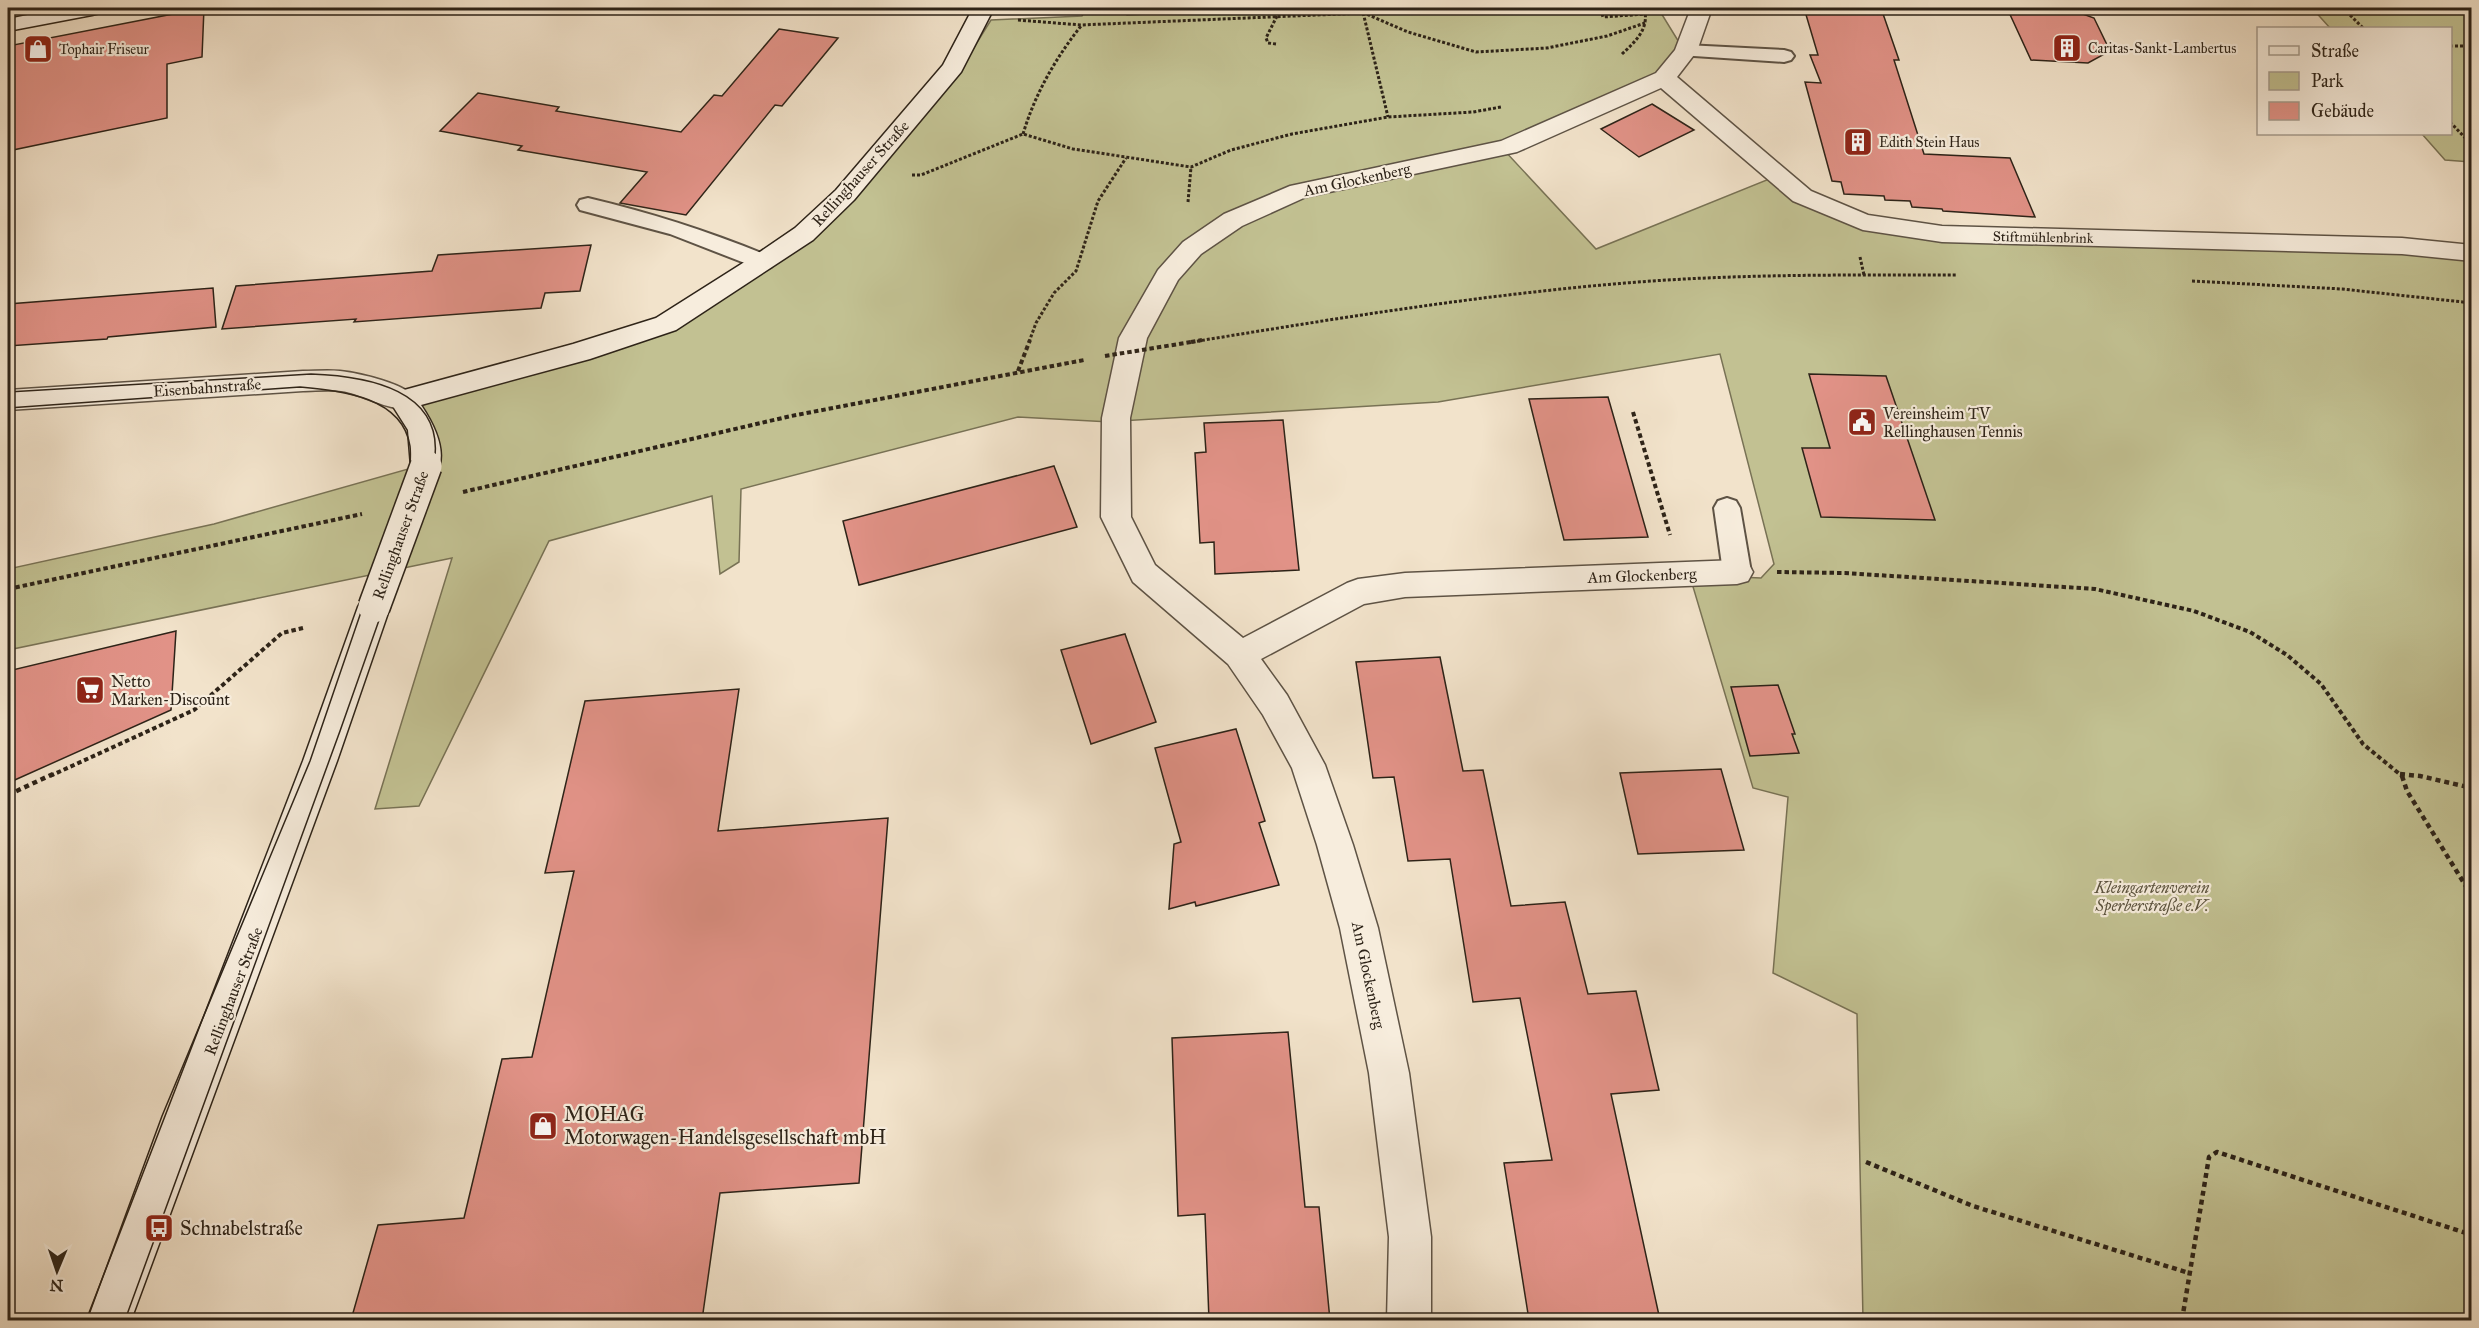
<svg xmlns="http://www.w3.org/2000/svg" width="2479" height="1328" font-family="'IM FELL Great Primer',serif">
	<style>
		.green { fill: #c2c192; stroke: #787255; stroke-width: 1.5 }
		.building { fill: #e19287; stroke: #2d2318; stroke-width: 1.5 }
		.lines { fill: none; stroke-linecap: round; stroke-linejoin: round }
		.lane-casing { stroke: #5e5345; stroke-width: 4 }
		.street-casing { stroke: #5e5345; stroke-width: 3 }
		.secondary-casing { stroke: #2d2318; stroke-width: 3 }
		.path-far2 { stroke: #2d2318; stroke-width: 3; stroke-dasharray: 3 2; stroke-linecap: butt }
		.path-far1 { stroke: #2d2318; stroke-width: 4; stroke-dasharray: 4.5 3; stroke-linecap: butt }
		.path { stroke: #2d2318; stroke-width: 4.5; stroke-dasharray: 5 4; stroke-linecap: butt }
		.lane { fill: #f7eddd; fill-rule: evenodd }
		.street { fill: #f7eddd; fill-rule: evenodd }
		.secondary { fill: #f7eddd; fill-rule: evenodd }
		.tram { stroke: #2d2318; stroke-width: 1.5 }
		.secondary-bridge-casing { stroke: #2d2318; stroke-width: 34; stroke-linecap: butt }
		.path-bridge { stroke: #2d2318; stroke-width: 4; stroke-dasharray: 4.5 3; stroke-linecap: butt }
		.secondary-bridge { stroke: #f7eddd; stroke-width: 31 }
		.labels { text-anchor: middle; stroke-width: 4.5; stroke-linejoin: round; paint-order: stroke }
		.far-poi-label { font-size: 14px; fill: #2d2318; stroke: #f7eddd; text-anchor: start }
		.far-street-label { font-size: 14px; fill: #2d2318; stroke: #f7eddd }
		.street-label { font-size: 16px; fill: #2d2318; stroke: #f7eddd }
		.poi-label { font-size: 16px; fill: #2d2318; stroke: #f7eddd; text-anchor: start }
		.park-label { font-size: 16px; font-style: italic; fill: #5a523d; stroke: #f7eddd }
		.near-poi-label { font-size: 20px; fill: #2d2318; stroke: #f7eddd; text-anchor: start }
	</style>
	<rect width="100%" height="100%" fill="#f2e3cb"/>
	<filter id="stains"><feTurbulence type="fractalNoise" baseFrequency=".00333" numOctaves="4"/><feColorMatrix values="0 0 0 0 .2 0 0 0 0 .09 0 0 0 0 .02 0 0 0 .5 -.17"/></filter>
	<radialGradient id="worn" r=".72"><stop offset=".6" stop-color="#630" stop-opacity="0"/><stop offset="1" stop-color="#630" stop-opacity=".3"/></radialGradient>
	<g class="green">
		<polygon points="1086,8 1127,8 1127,15 1211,11 1211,8 1658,8 1685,52 1663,78 1507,146 1298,190 1165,275 1110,422 1018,417 741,489 739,562 720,574 712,496 549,541 419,806 375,809 452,558 8,650 8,569 214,524 419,466 421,451 401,408 668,329 742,287 810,237 958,73 991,20 1082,16"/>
		<polygon points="2312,8 2471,8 2471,162 2445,160 2422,134 2450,134 2450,28 2330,28"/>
		<polygon points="1503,149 1596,249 1774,177 1855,222 2471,255 2471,1320 1863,1320 1857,1014 1773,973 1788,797 1753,788 1691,580 1738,577 1761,578 1774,564 1720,354 1438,402 1120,421 1137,339 1200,243 1300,192"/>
	</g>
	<g class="building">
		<polygon points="204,8 202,57 167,64 167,118 8,151 8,46"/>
		<polygon points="1804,8 1881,8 1899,60 1894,60 1924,154 2010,158 2035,217 1943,211 1942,209 1912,207 1910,201 1885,200 1884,196 1844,194 1841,182 1832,181 1805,82 1821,83 1810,55 1818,55"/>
		<polygon points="2007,8 2075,8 2077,12 2094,18 2110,51 2088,63 2031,60"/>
		<polygon points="779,29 838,38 782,106 775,105 686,215 620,203 647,172 518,150 522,146 440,131 478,93 559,107 556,111 681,132 714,95 722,96"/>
		<polygon points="1652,104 1694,130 1639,157 1601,129"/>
		<polygon points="591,245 580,291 545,293 541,308 354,322 356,319 222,329 236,286 432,271 438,255"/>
		<polygon points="213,288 216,327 108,337 107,339 8,346 8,304"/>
		<polygon points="1809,374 1886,376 1935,520 1821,517 1802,448 1830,448"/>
		<polygon points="1608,397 1648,537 1564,540 1529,399"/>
		<polygon points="1283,420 1299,570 1215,574 1214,542 1200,543 1195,453 1206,452 1204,423"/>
		<polygon points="1054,466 1077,527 859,585 843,521"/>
		<polygon points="176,631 171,710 8,783 8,671"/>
		<polygon points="1125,634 1156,722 1091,744 1061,650"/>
		<polygon points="1440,657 1463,771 1483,770 1511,906 1565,902 1588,994 1636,991 1659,1090 1611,1094 1660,1320 1529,1320 1504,1163 1552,1160 1520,998 1473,1002 1450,859 1408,861 1394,777 1373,778 1356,662"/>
		<polygon points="1778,685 1795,734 1792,734 1799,753 1750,756 1731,687"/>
		<polygon points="739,689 718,831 888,818 859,1183 720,1193 702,1320 351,1320 378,1225 464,1218 502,1059 532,1057 574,871 545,873 585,701"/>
		<polygon points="1236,729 1265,821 1259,823 1279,885 1196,906 1195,902 1169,909 1174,844 1181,842 1155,748"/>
		<polygon points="1721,769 1744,850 1638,854 1620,773"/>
		<polygon points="1288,1032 1305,1207 1319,1207 1330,1320 1209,1320 1205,1214 1178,1216 1172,1038"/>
	</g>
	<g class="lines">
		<g class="lane-casing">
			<g id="lane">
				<polygon points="1686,45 1784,50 1791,52 1794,56 1791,60 1784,62 1679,55 1676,51 1679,47"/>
				<path d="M588,198C651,213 711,232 771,257L774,262L771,267L763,269L755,267L670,234L580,210L577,205L580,200Z"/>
				<polygon points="1727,498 1736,501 1740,508 1751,572 1747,579 1737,583 1727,579 1723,572 1714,508 1718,501"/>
			</g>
		</g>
		<g class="street-casing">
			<g id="street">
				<polygon points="1691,8 1712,8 1697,51 1677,77 1811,191 1868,215 1942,226 2402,238 2472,245 2472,261 2402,254 1942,242 1863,230 1793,201 1661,88 1517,152 1306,197 1242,226 1201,254 1178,280 1147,338 1130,418 1131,517 1155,565 1243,638 1347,583 1358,579 1405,573 1737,560 1748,563 1753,572 1748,581 1737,584 1405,597 1364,604 1261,659 1287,695 1325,765 1353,845 1378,928 1409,1073 1431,1237 1431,1320 1387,1320 1389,1237 1369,1073 1340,928 1317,845 1292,768 1263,715 1228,664 1133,582 1101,517 1102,418 1119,338 1158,270 1183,242 1224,214 1290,186 1501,141 1656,73 1675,50"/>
				<path d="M303,371C315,371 328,370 340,371C359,373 408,384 417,400L413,407C391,414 364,394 341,391C329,389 315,391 303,391L8,410V390Z"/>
			</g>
		</g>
		<g class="secondary-casing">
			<g id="secondary">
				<polygon points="62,8 103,8 100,13 92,15 8,31 8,19"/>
				<path d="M973,8H994L961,72L854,200L813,240L676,330L590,359L421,405C433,423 449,452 436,474L426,477L416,474L411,466L408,430L389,400L393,393L573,344L656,318L754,256L795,228L836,190L943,65Z"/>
				<polygon points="374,594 385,598 390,607 337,761 131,1320 87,1320 303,761 358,607 363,598"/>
			</g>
		</g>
		<g class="path-far2">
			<polyline points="1362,8 1388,117"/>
			<polyline points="2343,8 2363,28"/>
			<polyline points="1602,14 1603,17 1646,14"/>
			<polyline points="1018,20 1081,25 1364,13 1408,32 1476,52 1547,48 1607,36 1645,23"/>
			<polyline points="1276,44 1268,43 1266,38 1277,16"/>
			<polyline points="2450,46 2472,46"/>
			<path d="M1622,54C1636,41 1650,28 1644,8"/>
			<polyline points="2450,122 2472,145"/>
			<path d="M1023,134C1035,94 1055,59 1081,26"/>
			<polyline points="912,175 921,175 1023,134 1073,149 1191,167 1231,150 1292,134 1388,117 1473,112 1501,107"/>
			<polyline points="1188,202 1191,167"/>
			<polyline points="1860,257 1864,275"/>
			<polyline points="2192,281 2342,289 2472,303"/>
			<polyline points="1029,342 1036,323 1054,293 1076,271 1098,201 1126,158"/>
			<path d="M1192,342C1345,317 1498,292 1652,281C1754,274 1856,275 1957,275"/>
		</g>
		<g class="path-far1">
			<polyline points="1191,342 1202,340"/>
			<polyline points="1018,371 1030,340"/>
			<polyline points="1633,412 1670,535"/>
			<polyline points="463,492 791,416 1084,360"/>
			<polyline points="1777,572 1845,573 2095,589 2194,611 2250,632 2287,655 2321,684 2363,744 2402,776"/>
			<polyline points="8,589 362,514"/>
			<polyline points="50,776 194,710 282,633 303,628"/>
		</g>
		<g class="path">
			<polyline points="2400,774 2420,776 2472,788"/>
			<polyline points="2402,776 2407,791 2472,896"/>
			<polyline points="8,795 53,774"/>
			<polyline points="1866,1162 1973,1206 2189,1273"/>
			<polyline points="2182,1320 2209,1157 2217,1152 2472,1235"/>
		</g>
		<use href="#lane" class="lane"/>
		<use href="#street" class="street"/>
		<use href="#secondary" class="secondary"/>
		<g class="tram">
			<path d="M8,392L311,374C366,376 447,389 434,464L340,731L125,1320"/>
			<path d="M8,408L300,387C340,391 402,396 410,446C411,453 410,462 410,469L310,761L162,1116L87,1320"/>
		</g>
		<g class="secondary-bridge-casing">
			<polyline id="secondary-bridge" points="374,607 426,466"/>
		</g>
		<polyline class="path-bridge" points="1105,356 1191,342"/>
		<use href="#secondary-bridge" class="secondary-bridge"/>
	</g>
	<defs>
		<g id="building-square" transform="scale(1.5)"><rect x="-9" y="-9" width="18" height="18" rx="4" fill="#8f2418" stroke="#f7eddd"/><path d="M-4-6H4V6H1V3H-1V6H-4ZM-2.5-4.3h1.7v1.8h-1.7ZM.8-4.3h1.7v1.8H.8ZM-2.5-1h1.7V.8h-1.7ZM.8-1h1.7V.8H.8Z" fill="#fff"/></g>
		<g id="shop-square" transform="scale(1.5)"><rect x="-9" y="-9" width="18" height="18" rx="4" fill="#8f2418" stroke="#f7eddd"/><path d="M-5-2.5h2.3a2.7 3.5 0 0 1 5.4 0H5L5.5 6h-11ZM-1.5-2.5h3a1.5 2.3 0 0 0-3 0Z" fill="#fff"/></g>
		<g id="civic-square" transform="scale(1.5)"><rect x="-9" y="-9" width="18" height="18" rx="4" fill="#8f2418" stroke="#f7eddd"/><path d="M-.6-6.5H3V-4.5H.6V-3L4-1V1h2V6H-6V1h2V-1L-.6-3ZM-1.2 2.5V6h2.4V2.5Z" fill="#fff"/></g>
		<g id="supermarket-square" transform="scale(1.5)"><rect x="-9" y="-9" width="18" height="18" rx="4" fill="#8f2418" stroke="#f7eddd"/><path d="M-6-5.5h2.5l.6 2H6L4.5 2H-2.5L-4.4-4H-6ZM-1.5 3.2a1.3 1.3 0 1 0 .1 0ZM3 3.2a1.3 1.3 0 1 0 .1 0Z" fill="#fff"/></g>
		<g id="bus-square" transform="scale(1.5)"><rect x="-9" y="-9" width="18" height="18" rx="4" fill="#8f2418" stroke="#f7eddd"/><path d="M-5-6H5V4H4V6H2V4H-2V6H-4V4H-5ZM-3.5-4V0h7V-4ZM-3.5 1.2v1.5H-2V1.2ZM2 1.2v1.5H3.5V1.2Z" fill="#fff"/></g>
	</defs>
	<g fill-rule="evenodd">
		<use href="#building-square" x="2067" y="48"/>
		<use href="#shop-square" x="38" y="49"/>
		<use href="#building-square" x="1858" y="142"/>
		<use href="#civic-square" x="1862" y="422"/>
		<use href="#supermarket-square" x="90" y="690"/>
		<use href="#shop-square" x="543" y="1126"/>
		<use href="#bus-square" x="159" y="1228"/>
	</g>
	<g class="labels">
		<g class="far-poi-label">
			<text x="2088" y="53">Caritas-Sankt-Lambertus</text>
			<text x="59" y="54">Tophair Friseur</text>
			<text x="1879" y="147">Edith Stein Haus</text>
		</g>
		<g class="far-street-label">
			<text transform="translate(2043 237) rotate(1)" y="5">Stiftmühlenbrink</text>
		</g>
		<g class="street-label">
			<text transform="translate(860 173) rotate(-48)" y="6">Rellinghauser Straße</text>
			<text transform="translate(1357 179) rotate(-12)" y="6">Am Glockenberg</text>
			<text transform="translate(207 387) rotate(-4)" y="6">Eisenbahnstraße</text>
			<text transform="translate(400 535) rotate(-70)" y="6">Rellinghauser Straße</text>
			<text transform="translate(1642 575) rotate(-2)" y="6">Am Glockenberg</text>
			<text transform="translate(1369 975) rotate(78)" y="6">Am Glockenberg</text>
			<text transform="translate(233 991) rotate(-69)" y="6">Rellinghauser Straße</text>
		</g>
		<g class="poi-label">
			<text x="1883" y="419">Vereinsheim TV<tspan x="1883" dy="18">Rellinghausen Tennis</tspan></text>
			<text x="111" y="687">Netto<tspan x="111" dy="18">Marken-Discount</tspan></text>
		</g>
		<g class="park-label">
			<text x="2152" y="893">Kleingartenverein<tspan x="2152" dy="18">Sperberstraße e.V.</tspan></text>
		</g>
		<g class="near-poi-label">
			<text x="564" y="1121">MOHAG<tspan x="564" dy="23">Motorwagen-Handelsgesellschaft mbH</tspan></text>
			<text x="180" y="1235">Schnabelstraße</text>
		</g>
	</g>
	<rect width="2479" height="1328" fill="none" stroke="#f2e3cb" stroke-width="30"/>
	<rect x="9" y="9" width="2461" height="1310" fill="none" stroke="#2d2318" stroke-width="3"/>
	<rect x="15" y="15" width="2449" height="1298" fill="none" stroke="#2d2318" stroke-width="1.5"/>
	<rect x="2257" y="27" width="195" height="108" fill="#f7eddd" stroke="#a69c8e" stroke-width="1.5"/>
	<rect x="2269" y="46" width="30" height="9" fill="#f7eddd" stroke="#a69c8e" stroke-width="1.5"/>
	<text x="2311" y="57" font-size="18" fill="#2d2318">Straße</text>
	<rect x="2269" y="72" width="30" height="18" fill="#c2c192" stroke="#a69c8e" stroke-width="1.5"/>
	<text x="2311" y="87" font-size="18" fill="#2d2318">Park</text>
	<rect x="2269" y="102" width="30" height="18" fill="#e19287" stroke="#a69c8e" stroke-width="1.5"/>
	<text x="2311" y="117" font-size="18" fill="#2d2318">Gebäude</text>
	<g transform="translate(57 1271) rotate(182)" stroke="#f7eddd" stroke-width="4.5" paint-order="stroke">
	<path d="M0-4.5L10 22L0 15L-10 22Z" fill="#2d2318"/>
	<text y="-9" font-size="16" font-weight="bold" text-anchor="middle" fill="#2d2318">N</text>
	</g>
	<rect width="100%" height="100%" filter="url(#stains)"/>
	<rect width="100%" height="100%" fill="url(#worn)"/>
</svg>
